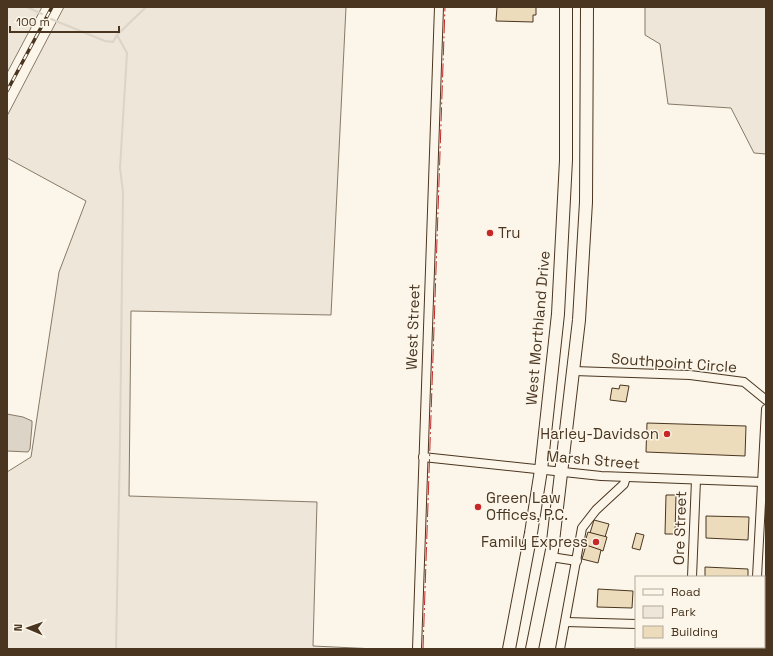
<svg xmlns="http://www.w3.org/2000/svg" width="773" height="656" font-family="'Space Grotesk',sans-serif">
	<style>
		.green { fill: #ede6d9; stroke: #887966 }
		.water { fill: #dcd4c6; stroke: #887966 }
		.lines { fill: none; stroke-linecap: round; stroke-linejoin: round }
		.stream { stroke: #dcd4c6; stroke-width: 2 }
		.building { fill: #ecdcbc; stroke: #4a3520 }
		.minor-casing { stroke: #4a3520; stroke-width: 10 }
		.highway-casing { stroke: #4a3520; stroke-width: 14 }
		.minor { stroke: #fbf6e9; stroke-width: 8 }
		.highway { stroke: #fbf6e9; stroke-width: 12 }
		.rail-casing { stroke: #4a3520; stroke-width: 3.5 }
		.rail { stroke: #fbf6e9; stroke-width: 2; stroke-dasharray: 6; stroke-linecap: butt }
		.power { stroke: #c62828; stroke-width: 1; stroke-dasharray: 14 3 2 3; stroke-linecap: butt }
		.poi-dot { fill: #c62828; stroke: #fbf6e9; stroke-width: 1.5 }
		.labels { text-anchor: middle; stroke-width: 3; stroke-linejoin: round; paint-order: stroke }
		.poi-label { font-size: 15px; fill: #4a3520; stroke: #fbf6e9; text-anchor: start }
		.street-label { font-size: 15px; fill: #4a3520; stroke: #fbf6e9 }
	</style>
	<rect width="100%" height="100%" fill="#fbf6e9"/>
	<g class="green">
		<polygon points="7,7 42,7 7,73"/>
		<polygon points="64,7 346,7 331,315 131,311 129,496 317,502 313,646 376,649 7,649 7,472 31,457 59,272 86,201 7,158 7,116"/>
		<polygon points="645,7 766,7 766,154 754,153 731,108 668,104 660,44 645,35"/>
	</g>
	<polygon class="water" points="7,414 23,417 32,421 32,425 30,449 28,452 7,451"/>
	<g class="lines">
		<g class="stream">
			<polyline points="27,7 42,14"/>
			<polyline points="51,19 105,41 113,42 117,35 146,7"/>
			<polyline points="116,649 120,443 123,192 120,168 127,53 117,35"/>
		</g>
	</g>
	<g class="building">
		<polygon points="497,7 536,7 536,15 533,15 533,22 496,21"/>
		<polygon points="620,385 629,386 626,402 610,400 612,388 619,389"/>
		<polygon points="647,423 746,426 745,456 646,452"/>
		<polygon points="666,495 676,495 675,534 665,534"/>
		<polygon points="706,516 749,517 748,540 706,538"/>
		<polygon points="594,520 609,524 605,537 590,533"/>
		<polygon points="588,532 607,537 603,551 584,545"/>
		<polygon points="636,533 644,535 640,550 632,548"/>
		<polygon points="586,545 601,550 598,563 582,559"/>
		<polygon points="705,567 748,569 748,577 705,577"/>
		<polygon points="598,589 633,591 632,608 597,607"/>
	</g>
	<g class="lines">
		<g class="minor-casing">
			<g id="minor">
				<polyline points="574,371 690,375 744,382 766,400"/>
				<polyline points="423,457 601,476 762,482"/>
				<polyline points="551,557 577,561"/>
				<polyline points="692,577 696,480"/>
				<polyline points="757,577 766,409"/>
				<polyline points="566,622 636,624"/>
				<polyline points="417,649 439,7"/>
				<polyline points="560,649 582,528 596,510 624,484 626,477"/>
				<polyline points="689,649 690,647"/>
			</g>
		</g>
		<g class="highway-casing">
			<g id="highway">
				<polyline points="509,649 531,533 541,470 558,314 566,160 566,7"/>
				<polyline points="532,649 552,550 579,320 586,202 587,7"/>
			</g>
		</g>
		<use href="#minor" class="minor"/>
		<use href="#highway" class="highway"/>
		<g class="rail-casing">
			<polyline id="rail" points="7,91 52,7"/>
		</g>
		<use href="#rail" class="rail"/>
		<polyline class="power" points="423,649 445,7"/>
	</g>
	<g class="poi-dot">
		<circle cx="490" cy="233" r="4"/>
		<circle cx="667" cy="434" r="4"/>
		<circle cx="478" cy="507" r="4"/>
		<circle cx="596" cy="542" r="4"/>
	</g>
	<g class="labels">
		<g class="poi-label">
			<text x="498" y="238">Tru</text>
			<text x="659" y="439" text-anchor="end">Harley-Davidson</text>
			<text x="486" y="503">Green Law<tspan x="486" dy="17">Offices, P.C.</tspan></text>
			<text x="588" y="547" text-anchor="end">Family Express</text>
		</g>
		<g class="street-label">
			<text transform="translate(413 327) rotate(-88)" y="5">West Street</text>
			<text transform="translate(538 328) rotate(-85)" y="5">West Morthland Drive</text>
			<text transform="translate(674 363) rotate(4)" y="5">Southpoint Circle</text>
			<text transform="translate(593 460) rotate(5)" y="5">Marsh Street</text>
			<text transform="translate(680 528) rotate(-88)" y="5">Ore Street</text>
		</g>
	</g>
	<rect width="773" height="656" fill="none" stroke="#4a3520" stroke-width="16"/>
	<rect x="635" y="576" width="130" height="72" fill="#fbf6e9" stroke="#b4a999"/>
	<rect x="643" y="589" width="20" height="6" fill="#fbf6e9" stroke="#b4a999"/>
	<text x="671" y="596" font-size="12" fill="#4a3520">Road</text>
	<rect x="643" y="606" width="20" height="12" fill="#ede6d9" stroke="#b4a999"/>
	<text x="671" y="616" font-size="12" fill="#4a3520">Park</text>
	<rect x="643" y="626" width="20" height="12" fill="#ecdcbc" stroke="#b4a999"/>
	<text x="671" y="636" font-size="12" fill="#4a3520">Building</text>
	<g transform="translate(28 628) rotate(272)" stroke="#fbf6e9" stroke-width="3" paint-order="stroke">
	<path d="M0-3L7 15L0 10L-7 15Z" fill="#4a3520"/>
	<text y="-6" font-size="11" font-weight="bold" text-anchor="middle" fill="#4a3520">N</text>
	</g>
	<path d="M10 26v6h109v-6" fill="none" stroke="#4a3520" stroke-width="2"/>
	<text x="16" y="26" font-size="12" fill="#4a3520" stroke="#fbf6e9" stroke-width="3" paint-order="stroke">100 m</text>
</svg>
